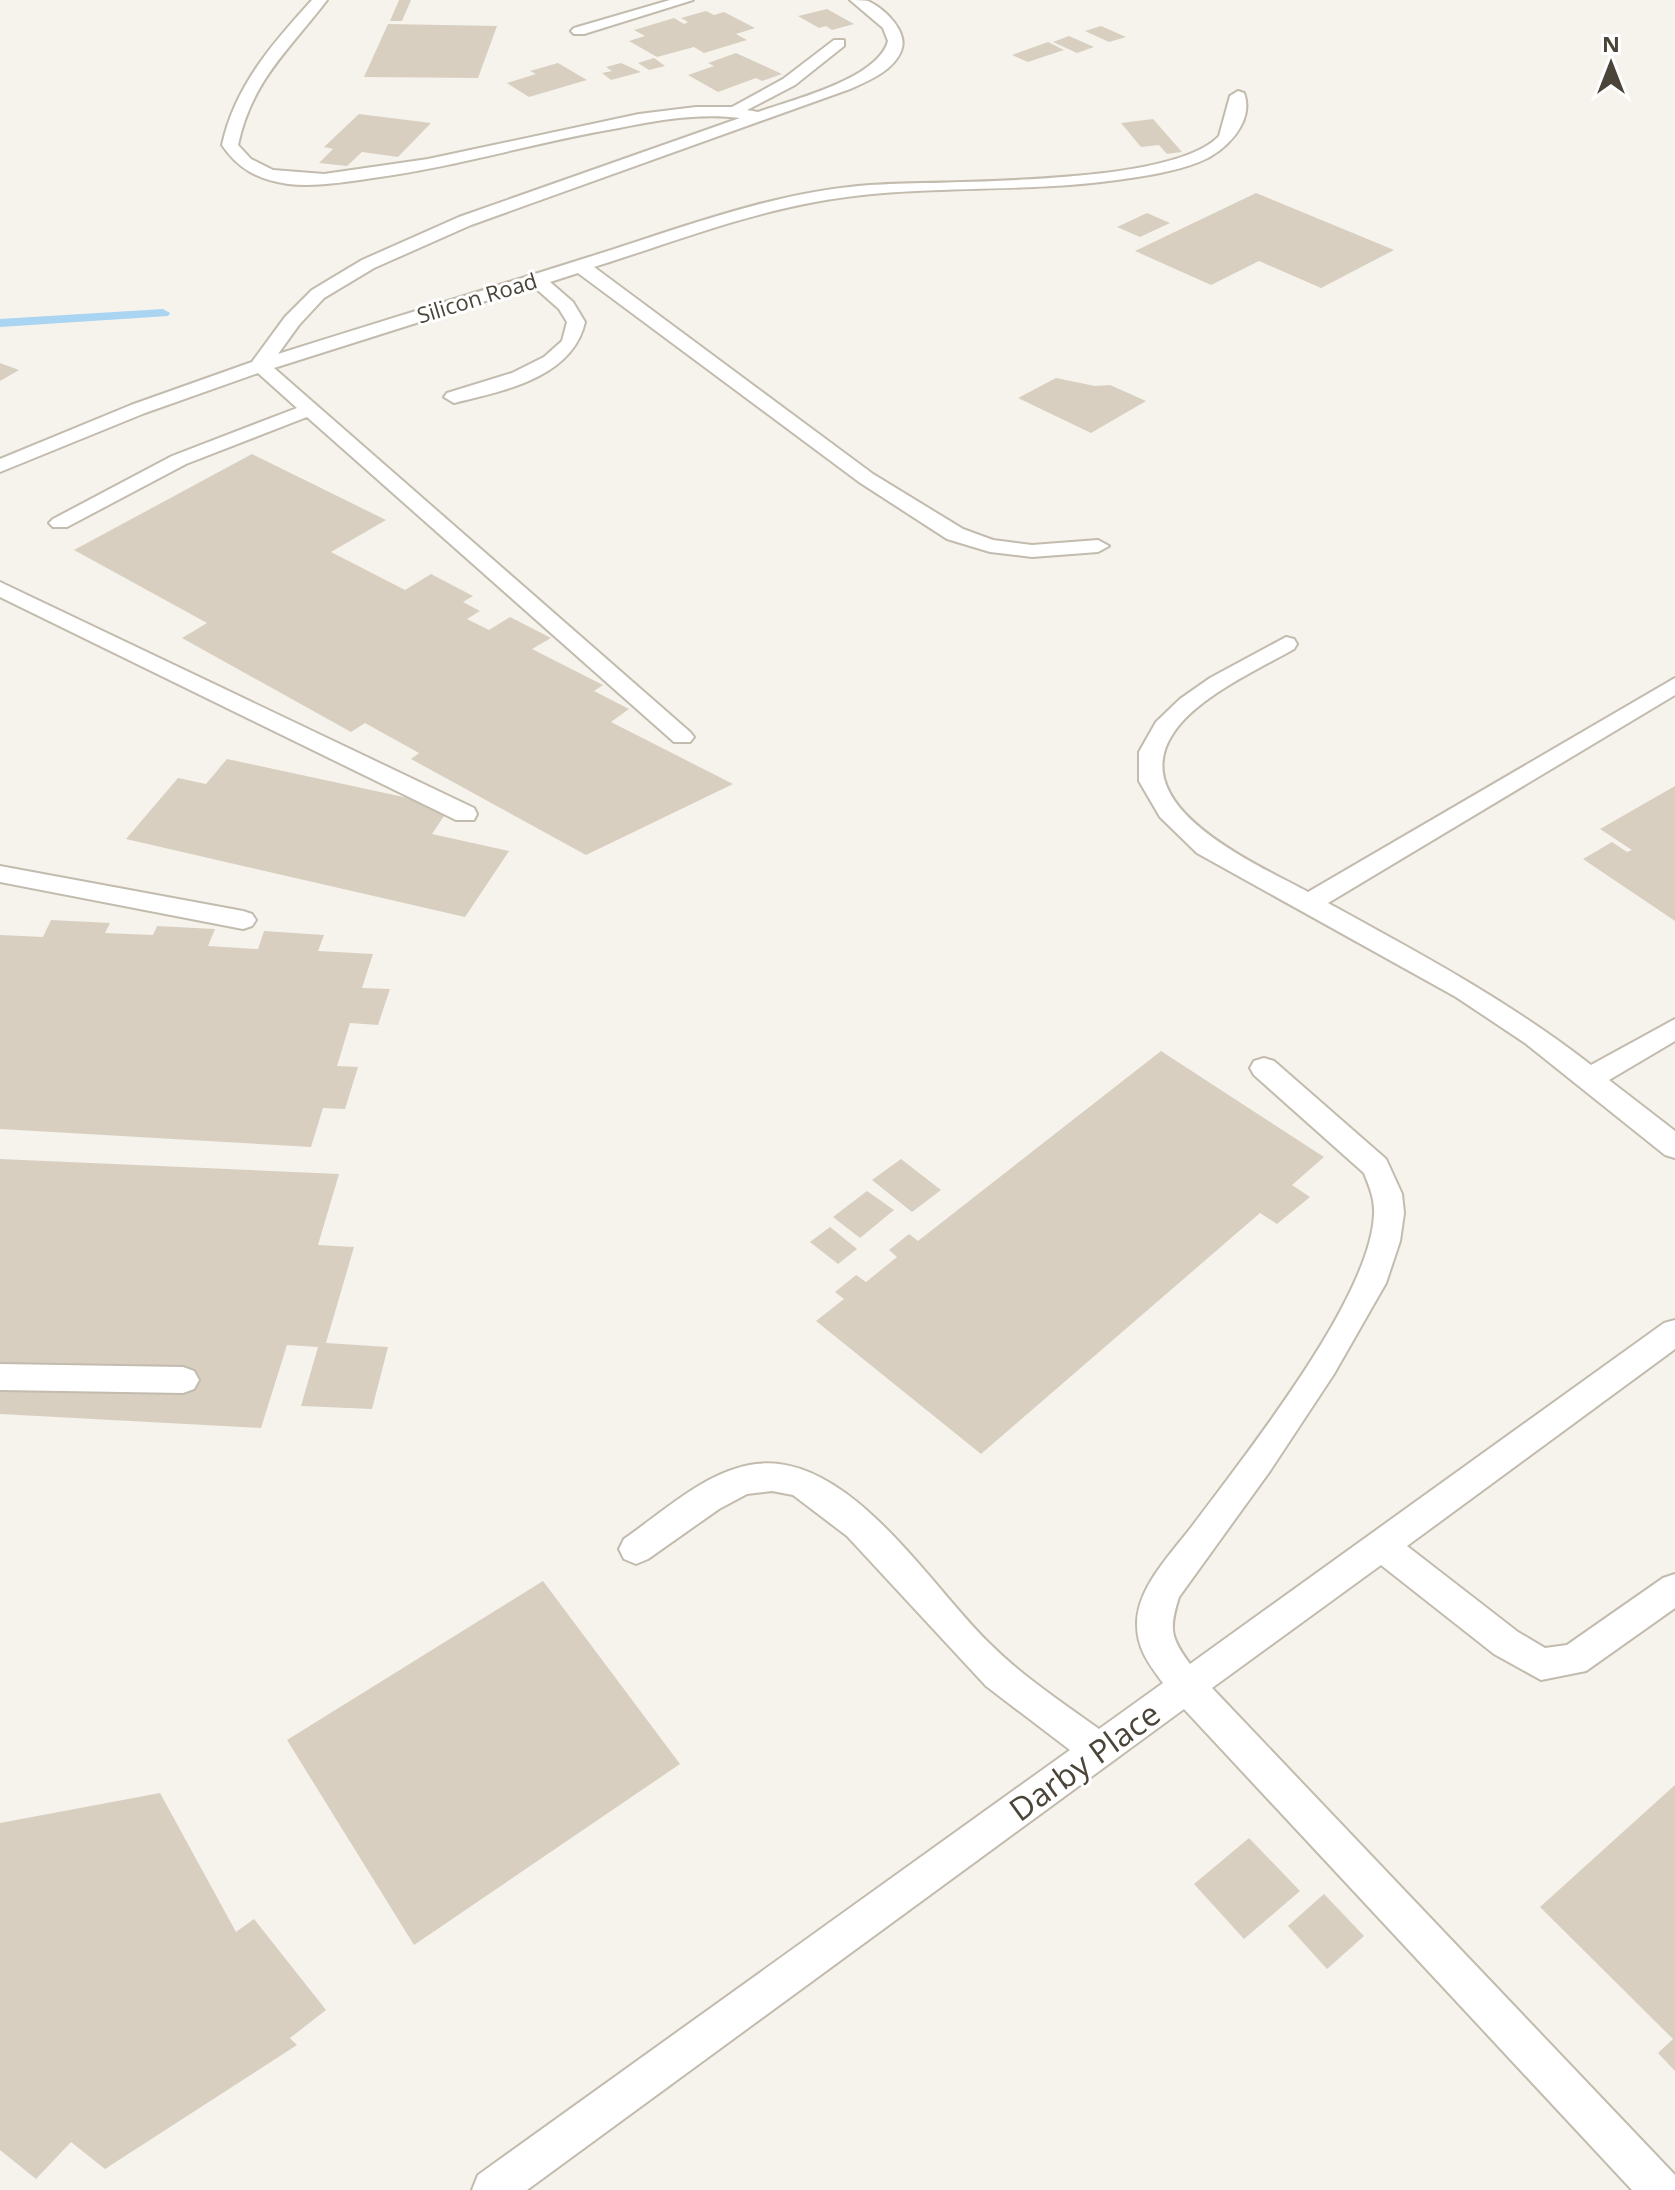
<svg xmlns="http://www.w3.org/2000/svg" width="1675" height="2190" font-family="'Open Sans',sans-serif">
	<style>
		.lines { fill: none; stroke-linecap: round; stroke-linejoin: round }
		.stream { fill: #a9d4f2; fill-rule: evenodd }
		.building { fill: #d8cfc1 }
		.lane-casing { stroke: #c2bbae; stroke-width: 4 }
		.lane { fill: #fff; fill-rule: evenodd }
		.labels { text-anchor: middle; stroke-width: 6; stroke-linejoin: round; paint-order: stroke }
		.far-street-label { font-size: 22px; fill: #4b4439; stroke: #fff }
		.near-street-label { font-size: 32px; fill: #4b4439; stroke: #fff }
	</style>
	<rect width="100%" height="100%" fill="#f6f3ec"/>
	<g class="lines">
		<polygon class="stream" points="163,309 170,313 168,316 0,327 0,319"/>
	</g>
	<g class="building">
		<polygon points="399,0 411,0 402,21 390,21"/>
		<polygon points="827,9 854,24 832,30 826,26 819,28 798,16"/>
		<polygon points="706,11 714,15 724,12 755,28 736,34 747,40 704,53 694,47 657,57 629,41 645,36 634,30 674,18 684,24 688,22 681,18"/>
		<polygon points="388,24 497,26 478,78 364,77"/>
		<polygon points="1101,26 1126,37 1109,42 1085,31"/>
		<polygon points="1069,36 1094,47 1077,53 1053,42"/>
		<polygon points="1048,42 1064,50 1028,62 1012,55"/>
		<polygon points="736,53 782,74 762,81 756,78 718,92 688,75 714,66 708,63"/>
		<polygon points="654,58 665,66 649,70 638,63"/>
		<polygon points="558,63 587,80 529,97 507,83 536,74 530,71"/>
		<polygon points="621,63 641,72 611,80 602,73 612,71 606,67"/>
		<polygon points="359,114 431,123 398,157 362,152 347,166 319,163 333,149 324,147"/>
		<polygon points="1153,119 1182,152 1167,154 1159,145 1141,147 1121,123"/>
		<polygon points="1256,193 1394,250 1321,288 1259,261 1211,285 1135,251"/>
		<polygon points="1147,213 1170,223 1140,237 1117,227"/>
		<polygon points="0,363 19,370 0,381"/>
		<polygon points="1056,378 1095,386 1110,385 1146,401 1091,433 1018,398"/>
		<polygon points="252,454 386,520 331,552 405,590 431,574 473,596 463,602 480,611 467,619 489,630 510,617 551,638 532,649 603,685 594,691 629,709 611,722 733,784 586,855 411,759 419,753 365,723 351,732 182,638 207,623 74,550"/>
		<polygon points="227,759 450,807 432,834 509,851 465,917 126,839 178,778 206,784"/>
		<polygon points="1675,786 1675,921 1583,859 1612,842 1627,852 1632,850 1600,829"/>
		<polygon points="51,920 110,923 105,933 153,935 157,926 215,929 208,946 258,949 264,931 324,935 318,951 373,954 362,988 390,989 378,1025 350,1023 337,1066 358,1067 345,1109 323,1108 311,1147 0,1129 0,935 43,937"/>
		<polygon points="1161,1051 1324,1157 1292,1185 1310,1197 1277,1224 1260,1213 981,1454 816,1321 844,1299 835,1292 856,1275 866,1282 897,1257 889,1250 909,1234 918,1241"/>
		<polygon points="0,1159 339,1174 318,1245 354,1247 326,1343 388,1347 372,1409 301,1406 318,1347 287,1345 261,1428 0,1414"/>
		<polygon points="901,1159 941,1190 912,1212 872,1180"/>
		<polygon points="867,1191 894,1210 860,1238 833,1217"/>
		<polygon points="830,1227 857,1249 838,1264 810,1242"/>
		<polygon points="543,1581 680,1764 414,1945 287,1740"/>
		<polygon points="1675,1785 1675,2071 1658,2053 1673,2039 1540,1907"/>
		<polygon points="160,1793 236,1932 254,1919 326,2010 290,2038 297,2045 105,2169 71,2142 36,2179 0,2150 0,1823"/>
		<polygon points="1249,1838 1300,1891 1244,1939 1194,1884"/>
		<polygon points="1324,1894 1364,1936 1327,1969 1288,1926"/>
	</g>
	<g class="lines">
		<g class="lane-casing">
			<g id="lane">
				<path d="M312,0H327C289,50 252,80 238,145L251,159L273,170L324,174L428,159L639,114L696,107H732L783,79L834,40H844V46L795,85L747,110L758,112C792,100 878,79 888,41L883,28L850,0C856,0 863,0 868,1C885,9 909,32 901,51C893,71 868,81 850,89L471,225L374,268L324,298L299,325L278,354C381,321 486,290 589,257C681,228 773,192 870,185C943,180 1171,187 1219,136L1230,96L1238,91L1244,93C1255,122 1225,152 1199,162C1174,172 1144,176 1117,180C1017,194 914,183 815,202C739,216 667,244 594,267L873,474L963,529L993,540L1032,545L1098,540L1109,546L1098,552L1032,557L990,552L947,539L859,482L578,273L550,282L573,302L585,322C572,378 503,391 454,403L444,397L447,393L512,373L544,357L562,341L567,322L559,309L533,286L274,368L690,732L694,737L690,742H674L307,417L186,464L67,527H53L49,523L53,519L172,456L297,408L258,373L145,413L0,472V459L131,405L252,362L285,317L312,290L362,260L459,217L740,118C699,113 659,120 619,128C536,142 456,167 373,178C345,182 316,187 288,184C259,180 238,169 222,145C235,86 272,44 312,0Z"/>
				<polygon points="670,0 693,0 584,34 574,34 571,31 574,28"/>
				<polygon points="0,582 474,808 477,814 474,820 456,820 0,597"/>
				<path d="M1286,637L1294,639L1297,644L1294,649C1257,670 1199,696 1174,732C1122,807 1259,865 1308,892L1675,678V695L1328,903C1419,953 1509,1001 1591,1065L1675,1019V1041L1609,1080L1675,1131V1158L1665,1155L1525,1043L1456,997L1197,853L1160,817L1139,781V752L1156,722L1180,699L1210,678Z"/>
				<polygon points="0,866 243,911 252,914 256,920 252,926 243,929 0,882"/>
				<path d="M1264,1058L1274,1061L1386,1159L1402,1194L1404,1213L1400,1241L1386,1283L1334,1374L1270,1471L1179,1597C1169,1629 1170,1637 1190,1664L1664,1323L1675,1320V1349L1407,1546L1518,1632L1545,1648L1567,1645L1663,1578L1675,1574V1608L1586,1671L1541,1680L1494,1654L1381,1565L1212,1688L1675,2175V2190H1632L1184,1709L527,2190H472L478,2175L1070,1750L986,1686L847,1536L793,1495L772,1491L747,1494L719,1509L648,1559L636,1564L624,1559L619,1549L624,1539C663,1512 707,1470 756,1464C850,1453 930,1586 989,1643C1022,1676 1061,1702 1099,1729L1163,1683C1149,1664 1137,1649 1137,1624C1137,1587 1172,1553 1193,1525C1245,1455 1371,1298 1374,1214C1375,1199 1369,1186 1364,1173L1254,1075L1250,1068L1254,1061Z"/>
				<polygon points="0,1364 183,1367 194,1371 199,1380 194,1389 183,1393 0,1390"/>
			</g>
		</g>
		<use href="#lane" class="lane"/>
	</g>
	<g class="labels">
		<g class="far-street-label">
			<text transform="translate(477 298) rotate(-17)" y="8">Silicon Road</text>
		</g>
		<g class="near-street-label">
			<text transform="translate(1085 1762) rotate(-36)" y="11">Darby Place</text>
		</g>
	</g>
	<g transform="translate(1611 64)" stroke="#ffffff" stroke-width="6" paint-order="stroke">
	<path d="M0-6L14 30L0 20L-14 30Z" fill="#4b4439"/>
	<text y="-12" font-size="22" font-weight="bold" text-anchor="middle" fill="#4b4439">N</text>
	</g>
</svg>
